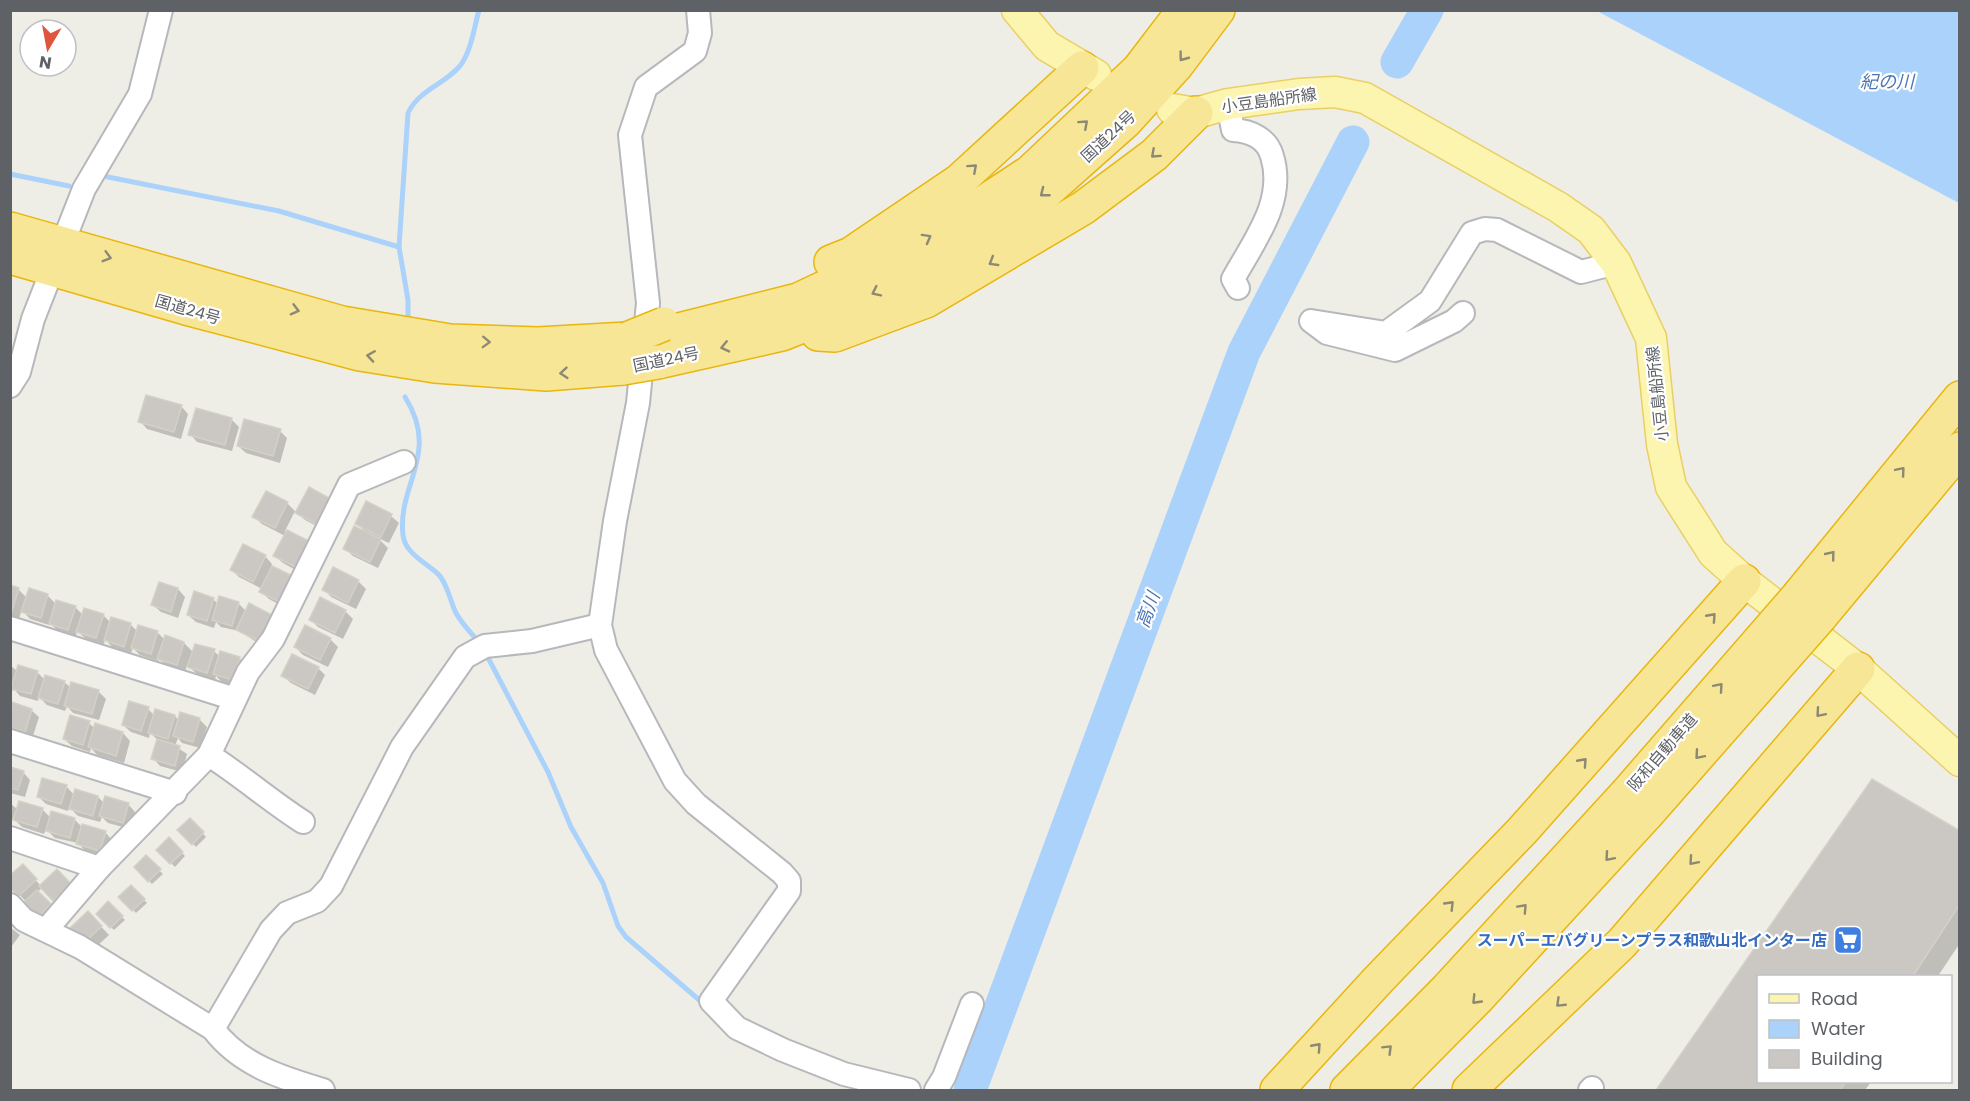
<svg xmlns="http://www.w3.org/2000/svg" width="1970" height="1101" font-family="Poppins,'Noto Sans JP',sans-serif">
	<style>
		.water { fill: #abd2fa }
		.shadow { fill: #0003 }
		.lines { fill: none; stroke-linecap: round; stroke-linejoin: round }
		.stream { stroke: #abd2fa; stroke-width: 5 }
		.river { stroke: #abd2fa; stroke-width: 33 }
		.building { fill: #cbc8c4; stroke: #d4d0c5; stroke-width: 1.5 }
		.minor-casing { stroke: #b6b8bc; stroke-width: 26 }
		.major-casing { stroke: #eacf65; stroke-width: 33 }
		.highway-casing { stroke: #e9b60d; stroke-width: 36 }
		.minor { stroke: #fff; stroke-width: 22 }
		.major { stroke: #fbf5b0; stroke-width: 30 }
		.highway { stroke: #f7e695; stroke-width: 33 }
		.highway-bridge-casing { stroke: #e9b60d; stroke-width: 36; stroke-linecap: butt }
		.highway-bridge { stroke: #f7e695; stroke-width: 33 }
		.oneway { stroke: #8c8974 }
		.labels { text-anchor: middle; stroke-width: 4.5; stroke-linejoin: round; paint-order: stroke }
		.street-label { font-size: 16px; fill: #5e6166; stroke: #fff }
		.shop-label { font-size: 16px; font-weight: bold; fill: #366cbe; stroke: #fff; text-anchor: end }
		.water-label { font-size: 18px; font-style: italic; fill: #4b76b5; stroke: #fff }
	</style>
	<rect width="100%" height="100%" fill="#efeee6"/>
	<polygon class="water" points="1597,11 1959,11 1959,203"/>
	<g class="shadow">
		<polygon points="181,406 188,414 181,439 147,429 140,421"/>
		<polygon points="231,419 239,427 232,451 197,442 190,434"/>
		<polygon points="280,431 287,438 280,463 246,453 238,446"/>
		<polygon points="309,489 326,531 305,520 297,513"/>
		<polygon points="287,503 295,511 285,531 308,542 303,574 283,563 275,556 285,536 262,524 254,517"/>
		<polygon points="367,503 391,516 399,523 389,543 378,538 388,548 378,568 353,556 345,549 367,534 357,523"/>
		<polygon points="265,556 272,564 271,567 294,579 289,610 269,599 261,592 262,589 239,577 232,570"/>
		<polygon points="358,581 366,589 356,609 331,597 324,589"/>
		<polygon points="10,586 18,589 27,598 30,590 48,596 56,604 75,607 83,615 103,615 111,623 130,624 138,632 157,632 165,640 184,643 194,653 214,651 220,657 239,658 247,666 240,687 222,682 216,676 215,680 197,674 187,665 185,672 167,666 159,659 158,661 140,655 133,648 131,653 113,648 105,639 104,644 86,639 77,631 76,636 58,631 49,622 49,625 30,619 22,610 19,618 10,615"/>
		<polygon points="178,589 185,597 178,618 161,612 153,605"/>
		<polygon points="213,599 218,604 238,603 247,612 271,616 278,624 266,648 239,631 221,627 216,622 214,628 196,622 188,615"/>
		<polygon points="321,599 346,612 353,619 343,639 318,627 311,620"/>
		<polygon points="330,639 338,647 328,667 303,655 295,647"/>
		<polygon points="10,665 18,672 37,672 45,680 64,682 71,688 99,692 106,699 99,720 73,713 67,706 65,711 47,705 39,697 38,701 20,696 14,689 10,694"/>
		<polygon points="318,668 325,675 315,695 291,683 283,676"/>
		<polygon points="13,704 31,710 39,717 32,739 10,730"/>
		<polygon points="148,709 155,716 175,716 179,721 181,714 200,720 207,727 200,748 182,743 178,738 175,746 187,754 182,772 160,766 153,758 158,740 150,733 149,738 131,732 123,725"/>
		<polygon points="89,723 95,729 96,725 123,733 130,741 124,763 97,755 91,748 90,752 72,746 64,739"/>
		<polygon points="10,768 23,772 30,780 25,797 10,793"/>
		<polygon points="1872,781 1960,833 1960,943 1938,976 1758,976 1758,1082 1871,1082 1865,1090 1658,1090"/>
		<polygon points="66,786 74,795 98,797 104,803 128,804 135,812 130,829 108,823 102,817 100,822 78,816 69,807 68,811 46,804 39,797"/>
		<polygon points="10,803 18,810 42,809 51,818 52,813 75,820 82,827 105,832 112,840 107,858 85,851 78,843 55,838 46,829 44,834 22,827 13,818 10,825"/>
		<polygon points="190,820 206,837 196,847 180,830"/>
		<polygon points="169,839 185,856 175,867 158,850"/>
		<polygon points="146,857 163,874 152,884 136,867"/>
		<polygon points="23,866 41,886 57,871 77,893 61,908 42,888 37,892 53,909 43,919 10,885"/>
		<polygon points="131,887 147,903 136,913 120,897"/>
		<polygon points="108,903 125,920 114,930 98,914"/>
		<polygon points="88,913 109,935 93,950 72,928"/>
		<polygon points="10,927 20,935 11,947 10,946"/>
	</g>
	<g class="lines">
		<g class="stream">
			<polyline points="10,174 69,186"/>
			<polyline points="103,176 279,211 399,247"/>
			<path d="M408,321V300L399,247L408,113C419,90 443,85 459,67C471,53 474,28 479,10"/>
			<path d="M405,397C441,454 397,484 403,535C405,554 427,563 439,575C448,585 450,601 456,613C462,624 471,633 479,642"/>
			<polyline points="485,652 548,772 571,827 603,883 618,926 626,937 705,1005"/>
		</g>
		<g class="river">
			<polyline points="1397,62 1427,10"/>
			<polyline points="970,1090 1244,352 1353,142"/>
		</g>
	</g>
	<g class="building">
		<polygon points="146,395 182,405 174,432 138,422"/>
		<polygon points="196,408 232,418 225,445 188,435"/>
		<polygon points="244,419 281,429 273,456 237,446"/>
		<polygon points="309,487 331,499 318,525 295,513"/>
		<polygon points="266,491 288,502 275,528 252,517"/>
		<polygon points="366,501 392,514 381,537 355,524"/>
		<polygon points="354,526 381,539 370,562 343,549"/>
		<polygon points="287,530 309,541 296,567 273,556"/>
		<polygon points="243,544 266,555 253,582 230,570"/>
		<polygon points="272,566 295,577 282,603 259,592"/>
		<polygon points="333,567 359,580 348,603 322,590"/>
		<polygon points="159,582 178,588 171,612 151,605"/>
		<polygon points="10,585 19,588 12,611 10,611"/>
		<polygon points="29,588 48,594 41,618 21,612"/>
		<polygon points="194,591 214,598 207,621 187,615"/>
		<polygon points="219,596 239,602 232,626 212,620"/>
		<polygon points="320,597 346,610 335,633 309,620"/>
		<polygon points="56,600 76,606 68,630 49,624"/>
		<polygon points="249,603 272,615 259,641 236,630"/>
		<polygon points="84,608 104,614 96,638 76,632"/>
		<polygon points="111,617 131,623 124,647 104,640"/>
		<polygon points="138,625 158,631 151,654 131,648"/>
		<polygon points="305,625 331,638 320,660 294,647"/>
		<polygon points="165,635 184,642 177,665 157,659"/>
		<polygon points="195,644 215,649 207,673 187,667"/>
		<polygon points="220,651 240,657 233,680 213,674"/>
		<polygon points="292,654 319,667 308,689 281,676"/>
		<polygon points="18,665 38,671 31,694 11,689"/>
		<polygon points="45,675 65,681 58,704 38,698"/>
		<polygon points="71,682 99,690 92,714 64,706"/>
		<polygon points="129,701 149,707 141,731 122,725"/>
		<polygon points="12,702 32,709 25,732 10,728"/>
		<polygon points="155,709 175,715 168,739 148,733"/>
		<polygon points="180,712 200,718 193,742 173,736"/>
		<polygon points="70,715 90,721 83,745 63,739"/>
		<polygon points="95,723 123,732 116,756 88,747"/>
		<polygon points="157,739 180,746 175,766 151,759"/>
		<polygon points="10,767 24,771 18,790 10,788"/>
		<polygon points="42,778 67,785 61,804 37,797"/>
		<polygon points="1872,779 1960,831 1960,904 1913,976 1758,976 1758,1082 1846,1082 1840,1090 1656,1090"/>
		<polygon points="75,789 98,796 93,816 69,809"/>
		<polygon points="105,796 129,803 123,823 99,816"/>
		<polygon points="19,801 43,808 37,827 13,820"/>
		<polygon points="51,811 75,818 70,838 46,831"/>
		<polygon points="190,818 204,832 192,845 177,830"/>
		<polygon points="82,824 106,831 100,851 76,844"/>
		<polygon points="169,837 183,852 170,864 156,850"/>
		<polygon points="146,855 161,869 148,882 134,867"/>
		<polygon points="23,864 37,879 19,896 10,888 10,875"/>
		<polygon points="57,869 71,884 53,901 39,886"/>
		<polygon points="131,885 145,899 132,911 118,897"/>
		<polygon points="37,890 51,904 38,917 24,902"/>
		<polygon points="108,901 123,916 110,928 96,914"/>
		<polygon points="88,911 102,926 84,943 70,928"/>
	</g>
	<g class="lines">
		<g class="minor-casing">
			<g id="minor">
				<polyline points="698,10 700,33 695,51 646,87 630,135 648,303 638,403 615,521 600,625 606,650 675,781 696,804 782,873 789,881 789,891 711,1001 737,1028 783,1050 844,1074 909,1090"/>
				<path d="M1228,104L1233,130C1250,131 1267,138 1272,156C1286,201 1254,241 1233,279L1238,288"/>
				<polyline points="1463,313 1454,321 1395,350 1327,333 1311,321 1386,333 1430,301 1472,233 1485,229 1497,230 1581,272 1616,263"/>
				<polyline points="10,386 19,372 33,319 84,189 140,94 161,10"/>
				<polyline points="10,628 235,699"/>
				<polyline points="10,741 175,793"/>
				<path d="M209,755C242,776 270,801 303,822"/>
				<polyline points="10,838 99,868"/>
				<path d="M10,905L24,920L80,947L213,1029C240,1065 282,1078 323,1090"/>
				<polyline points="46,930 99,868 209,755 248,672 273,639 349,485 404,462"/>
				<polyline points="213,1029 271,930 287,913 317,901 331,886 402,747 465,657 485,646 532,641 600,625"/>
				<polyline points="936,1090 944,1077 972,1004"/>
				<polyline points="1590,1090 1592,1088"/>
			</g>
		</g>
		<g class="major-casing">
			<g id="major">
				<polyline points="1017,10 1047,46 1096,75"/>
				<polyline points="1172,109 1196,113 1228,104 1299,94 1335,92 1365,98 1558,207 1591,230 1616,263 1651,338 1662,444 1671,487 1713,553 1744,581 1858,669 1960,761"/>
			</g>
		</g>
		<g class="highway-casing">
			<g id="highway">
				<polyline points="10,229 342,323 450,341 538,344 627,339"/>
				<polyline points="10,257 186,308 360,354 435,366 546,374 623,368"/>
				<polyline points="831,262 851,254 959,181 1082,68"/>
				<polyline points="663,334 798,300 928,239 1030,172 1139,69 1184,10"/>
				<polyline points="818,334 835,335 926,301 1083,208 1154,155 1196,113"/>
				<polyline points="658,362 782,334 820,319 959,252 1045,193 1126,121 1176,66 1218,10"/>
				<polyline points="1799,595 1960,398"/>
				<polyline points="1821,616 1960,449"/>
				<polyline points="1277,1090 1379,979 1522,831 1744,581"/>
				<polyline points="1347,1090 1447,989 1626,794"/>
				<polyline points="1387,1090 1477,999 1647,814"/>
				<polyline points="1469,1090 1622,943 1858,669"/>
			</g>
		</g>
		<use href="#minor" class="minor"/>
		<use href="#major" class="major"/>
		<use href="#highway" class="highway"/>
		<g class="highway-bridge-casing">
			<g id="highway-bridge">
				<polyline points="627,339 664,324"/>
				<polyline points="623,368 658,362"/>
				<polyline points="1626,794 1799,595"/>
				<polyline points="1647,814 1821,616"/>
			</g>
		</g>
		<use href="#highway-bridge" class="highway-bridge"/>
	</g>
	<defs><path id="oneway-chevron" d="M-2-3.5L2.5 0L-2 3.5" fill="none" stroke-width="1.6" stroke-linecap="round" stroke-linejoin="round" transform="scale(1.5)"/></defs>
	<g class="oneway">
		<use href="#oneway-chevron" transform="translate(1183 57) rotate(127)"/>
		<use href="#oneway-chevron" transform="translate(1084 124) rotate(-42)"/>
		<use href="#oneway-chevron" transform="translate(1155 154) rotate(138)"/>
		<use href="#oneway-chevron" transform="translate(973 168) rotate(-42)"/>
		<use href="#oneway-chevron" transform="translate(1044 193) rotate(142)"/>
		<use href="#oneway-chevron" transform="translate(927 238) rotate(-29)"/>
		<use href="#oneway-chevron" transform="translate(107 257) rotate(16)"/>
		<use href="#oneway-chevron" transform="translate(993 262) rotate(149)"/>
		<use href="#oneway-chevron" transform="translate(876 292) rotate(154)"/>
		<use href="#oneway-chevron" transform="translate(295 310) rotate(15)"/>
		<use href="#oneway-chevron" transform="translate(486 342) rotate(2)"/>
		<use href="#oneway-chevron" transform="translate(725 347) rotate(167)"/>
		<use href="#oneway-chevron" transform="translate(371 356) rotate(-171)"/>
		<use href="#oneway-chevron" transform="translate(564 373) rotate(175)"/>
		<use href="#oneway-chevron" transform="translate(1901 471) rotate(-50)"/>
		<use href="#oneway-chevron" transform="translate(1831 555) rotate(-51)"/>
		<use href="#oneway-chevron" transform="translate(1712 617) rotate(-48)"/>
		<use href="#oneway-chevron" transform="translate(1719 687) rotate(-49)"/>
		<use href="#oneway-chevron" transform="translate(1820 713) rotate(131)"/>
		<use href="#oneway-chevron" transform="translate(1699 755) rotate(131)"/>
		<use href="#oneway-chevron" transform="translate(1583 762) rotate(-48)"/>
		<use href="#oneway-chevron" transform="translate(1609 857) rotate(131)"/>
		<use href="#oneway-chevron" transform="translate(1693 861) rotate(131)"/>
		<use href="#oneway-chevron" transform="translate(1450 905) rotate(-46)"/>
		<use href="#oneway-chevron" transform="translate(1523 908) rotate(-47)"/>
		<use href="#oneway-chevron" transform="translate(1476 1000) rotate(134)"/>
		<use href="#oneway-chevron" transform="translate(1560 1003) rotate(136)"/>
		<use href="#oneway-chevron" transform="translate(1317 1047) rotate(-48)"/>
		<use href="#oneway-chevron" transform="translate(1388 1049) rotate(-45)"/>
	</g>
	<defs>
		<g id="supermarket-square" transform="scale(1.5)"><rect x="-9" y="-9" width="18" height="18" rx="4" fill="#3f7fe0" stroke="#fff"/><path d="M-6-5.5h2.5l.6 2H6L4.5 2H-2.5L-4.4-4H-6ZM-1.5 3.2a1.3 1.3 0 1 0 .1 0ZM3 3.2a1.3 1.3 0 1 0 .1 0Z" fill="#fff"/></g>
	</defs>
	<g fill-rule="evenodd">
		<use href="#supermarket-square" x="1848" y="940"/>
	</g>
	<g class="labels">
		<g class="street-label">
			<text transform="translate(1269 100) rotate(-8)" y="6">小豆島船所線</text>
			<text transform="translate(1108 136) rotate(-43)" y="6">国道24号</text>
			<text transform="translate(188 309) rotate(16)" y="6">国道24号</text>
			<text transform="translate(666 359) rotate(-12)" y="6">国道24号</text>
			<text transform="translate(1657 394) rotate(-96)" y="6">小豆島船所線</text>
			<text transform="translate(1662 752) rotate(-49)" y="6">阪和自動車道</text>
		</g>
		<g class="shop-label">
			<text x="1827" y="946">スーパーエバグリーンプラス和歌山北インター店</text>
		</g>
		<g class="water-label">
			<text x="1887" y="88">紀の川</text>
			<text transform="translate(1148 610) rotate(-70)" y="6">高川</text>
		</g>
	</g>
	<rect width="1970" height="1101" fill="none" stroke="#5e6166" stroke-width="24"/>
	<rect x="1757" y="975" width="195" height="108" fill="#ffffff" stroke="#bfc0c2" stroke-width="1.5"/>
	<rect x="1769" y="994" width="30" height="9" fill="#fbf5b0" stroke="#bfc0c2" stroke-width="1.5"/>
	<text x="1811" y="1005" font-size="18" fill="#5e6166">Road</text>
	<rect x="1769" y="1020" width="30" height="18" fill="#abd2fa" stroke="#bfc0c2" stroke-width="1.5"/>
	<text x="1811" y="1035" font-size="18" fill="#5e6166">Water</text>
	<rect x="1769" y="1050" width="30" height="18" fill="#cbc8c4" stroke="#bfc0c2" stroke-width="1.5"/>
	<text x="1811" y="1065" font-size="18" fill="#5e6166">Building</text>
	<g transform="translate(48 48) rotate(190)"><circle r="28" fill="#ffffff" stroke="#bfc0c2" stroke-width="1.5"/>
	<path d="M0-4.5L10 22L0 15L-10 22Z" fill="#e0563c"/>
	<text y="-9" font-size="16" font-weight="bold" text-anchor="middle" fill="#5e6166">N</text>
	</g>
</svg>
